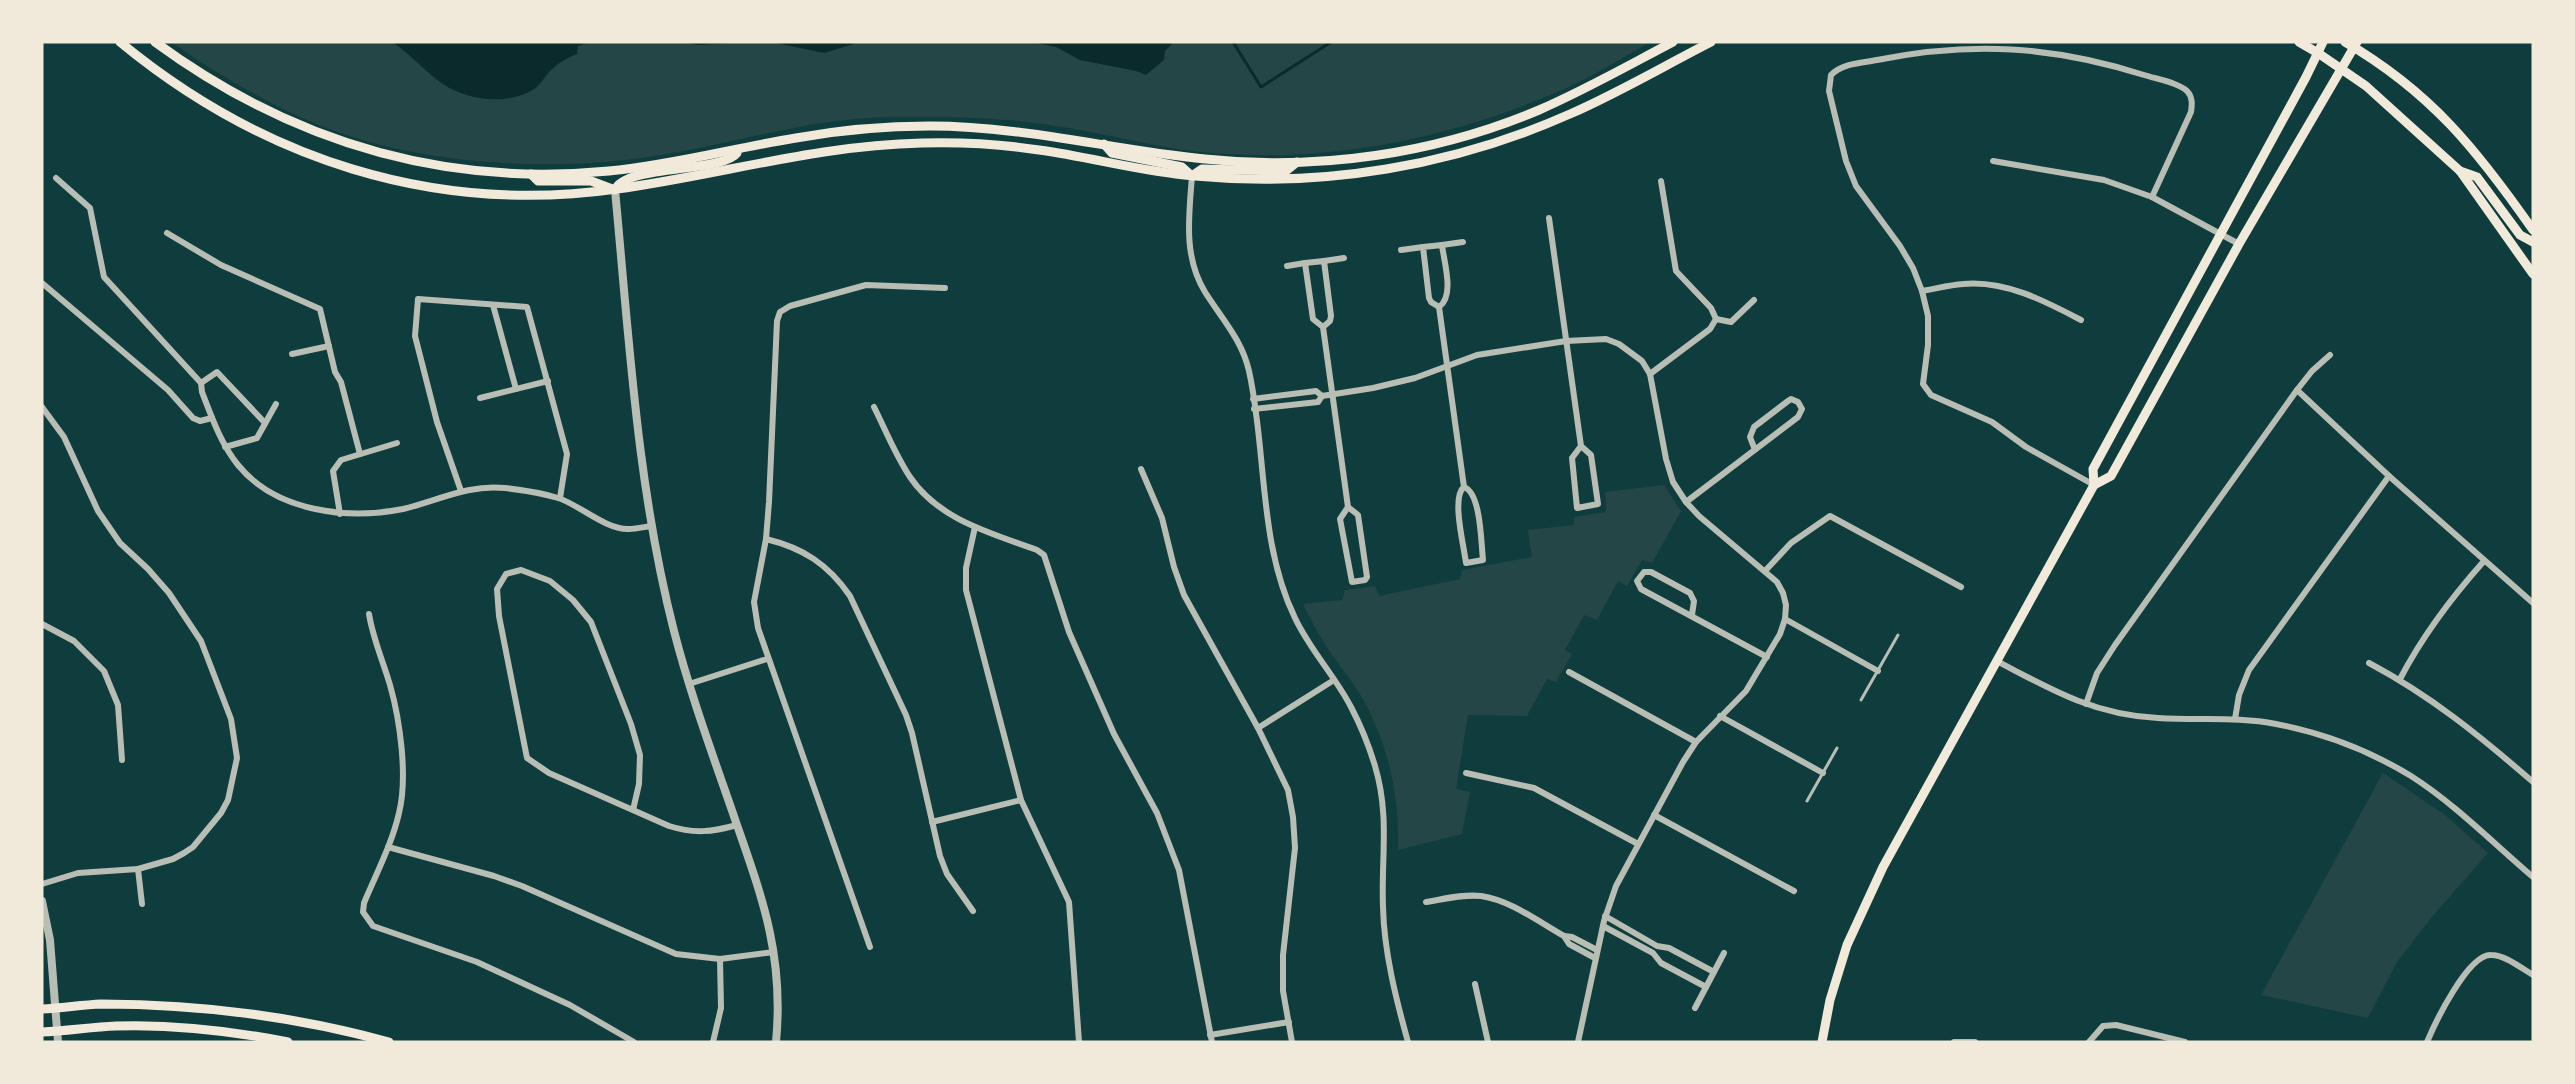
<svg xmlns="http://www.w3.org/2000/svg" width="2575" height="1084" font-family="Montserrat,sans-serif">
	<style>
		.green { fill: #244646 }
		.water { fill: #0a2a2b }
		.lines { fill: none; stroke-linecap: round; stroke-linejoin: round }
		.stream { stroke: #0a2a2b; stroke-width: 3 }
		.service { stroke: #b8beb3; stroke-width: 3 }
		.minor { stroke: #b8beb3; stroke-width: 6 }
		.tertiary { stroke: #b8beb3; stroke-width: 8 }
		.secondary { stroke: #f1e9da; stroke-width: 9 }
		.primary { stroke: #f1e9da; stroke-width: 9 }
	</style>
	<rect width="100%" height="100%" fill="#0f3d3e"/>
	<g class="green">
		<path d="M171,42H1651C1626,55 1602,71 1577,83C1461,137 1330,165 1202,152C1151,147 1101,132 1050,125C997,117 942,116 889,117C813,118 735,143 661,155C548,174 403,165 298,116C253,95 211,70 171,42Z"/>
		<path d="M1664,485L1681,511L1652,563L1642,560L1627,586L1618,581L1597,620L1584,615L1565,650L1572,654L1556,682L1547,679L1527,716L1468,715L1456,789L1470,792L1462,834L1398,850C1400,796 1388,742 1360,694C1349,676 1334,660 1323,641C1316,630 1310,617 1303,604L1342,600L1345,590L1375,586L1379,596L1460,579L1462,570L1532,557L1528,530L1574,525V517L1606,512L1605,492Z"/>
		<polygon points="2383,773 2445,815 2488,853 2431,918 2397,962 2368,1018 2261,995"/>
	</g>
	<g class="water">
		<path d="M392,42H590L578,46L577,54C567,58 558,63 550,71C543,78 541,86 531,91C505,105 467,100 443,84C425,72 411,54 392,42Z"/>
		<polygon points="682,42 749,42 697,45"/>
		<polygon points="771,42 860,42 824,53"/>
		<polygon points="1032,42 1174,42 1165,51 1164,60 1146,75 1136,71 1080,60 1056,47"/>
	</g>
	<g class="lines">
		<polyline class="stream" points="1233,42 1261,87 1331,42"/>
		<g class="service">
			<polyline points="1861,700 1898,635"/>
			<polyline points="1807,801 1837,748"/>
		</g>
		<g class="minor">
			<polyline points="1993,161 2104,180 2152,197 2239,244"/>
			<path d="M1192,176C1189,216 1183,256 1205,292C1222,319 1242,340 1249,371C1267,452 1258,542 1295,618C1310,650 1335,676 1351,707C1361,726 1369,746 1375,766C1390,816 1381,858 1383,907C1384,952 1396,999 1408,1042"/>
			<path d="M56,178L90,208L104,277L201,383L202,392C212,418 221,444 238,465C276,512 348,520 403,509C437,501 468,484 505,488C522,490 542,493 558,498C580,505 606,530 629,529C636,529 644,527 651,526"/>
			<polyline points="1661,181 1676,271 1711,308 1716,319"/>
			<polyline points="1549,218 1581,446 1591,455 1598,504 1577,508 1572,458 1581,446"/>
			<polyline points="167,233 221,265 320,309 335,372 341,382 360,454"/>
			<polyline points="1442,245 1463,242"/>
			<polyline points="1401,250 1423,247"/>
			<polyline points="1324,261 1344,258"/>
			<polyline points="1287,266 1305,263"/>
			<polyline points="42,283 168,390 193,418 200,421 212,418"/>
			<path d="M1922,291C1935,289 1949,285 1963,284C2005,280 2045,301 2081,320"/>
			<polyline points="493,305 516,389"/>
			<path d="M1439,307C1455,296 1444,262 1442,245L1423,247L1429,298L1431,302L1439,307L1464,487C1481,493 1481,542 1483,560L1466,563C1464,546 1451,497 1464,487"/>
			<polyline points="1323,327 1330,321 1331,316 1324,261 1305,263 1313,319 1323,327 1348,507 1358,515 1367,577 1365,580 1352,582 1340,519 1348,507"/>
			<polyline points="292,354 329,346"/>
			<polyline points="1650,374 1710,329 1716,319 1731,322 1754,300"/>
			<polyline points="201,383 217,372 265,423"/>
			<polyline points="2297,390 2389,476 2533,603"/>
			<polyline points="480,398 548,381"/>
			<polyline points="1253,399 1316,391 1322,396 1373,388 1415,378 1477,355 1566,341 1606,339 1619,344 1642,361 1650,374 1666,459 1673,482 1686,502 1699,516 1777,582 1783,593 1786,605 1785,619 1780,634 1746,691 1696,742 1683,762 1616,886 1604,921 1578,1042"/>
			<polyline points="42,407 64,437 98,511 120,543 148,569 169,593 201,641 231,719 237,758 228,800 221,813 193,847 184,853 173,859 138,869 78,873 42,884"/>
			<path d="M874,407C886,431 896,456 910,477C939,520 991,533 1037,550L1044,555L1069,632L1114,734L1157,813L1179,870L1212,1042"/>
			<polyline points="1254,409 1318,402 1322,396"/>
			<polyline points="225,447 257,438 276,404"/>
			<polyline points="1141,469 1162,518 1174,567 1184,595 1258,728 1288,790 1293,817 1295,848 1283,955 1283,991 1292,1042"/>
			<path d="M2094,485L2026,447L1992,422L1931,395L1923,384L1928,345V316L1922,291L1913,268L1900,246L1856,186L1846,161L1829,91L1831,75C1842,63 1862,63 1877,60C1972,41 2052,46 2144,75C2156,79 2177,82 2187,91C2193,97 2192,105 2191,112L2152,197"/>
			<polyline points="461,491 437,422 415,336 418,299 527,307 567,454 560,498"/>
			<polyline points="1686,502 1798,417 1802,409 1798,402 1791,399 1788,401 1754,427 1750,437 1755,450"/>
			<polyline points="340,514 333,471 341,460 397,443"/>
			<polyline points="975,527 966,568 966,590 1021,800 1069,902 1079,1042"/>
			<path d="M766,539C803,548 828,564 850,596L906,715L912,733L940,856L947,874L973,911"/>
			<polyline points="1765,571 1791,543 1830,516 1961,587"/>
			<path d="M369,614C373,639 383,661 390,685C400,720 408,777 399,813C392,844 376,874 364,903L363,912L373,926L477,962L570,1005L634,1042"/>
			<polyline points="1692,615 1694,601 1690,593 1651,572 1644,572 1637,581 1641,589 1767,657"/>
			<polyline points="1785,619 1878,671"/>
			<polyline points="42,624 74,641 104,671 118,705 122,760"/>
			<path d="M1997,661C2051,690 2095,715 2158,718C2197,721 2237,716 2276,724C2323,733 2370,751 2411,776C2455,804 2493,843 2533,877"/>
			<path d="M2369,663C2431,696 2480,736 2533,782"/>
			<polyline points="1569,672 1696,742"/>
			<path d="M2400,679C2423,635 2451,598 2484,561"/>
			<polyline points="689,684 767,659"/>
			<polyline points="2086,704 2097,673 2115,645 2297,390 2312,371 2330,355"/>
			<polyline points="1720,716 1823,773"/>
			<polyline points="2235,719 2239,695 2249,670 2389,476"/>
			<polyline points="1258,728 1334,680"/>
			<polyline points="1466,773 1534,788 1638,844"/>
			<path d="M633,810L639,784L640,755L631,724L591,622L573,600L550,581L521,570L506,574L497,589L499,616L527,758L549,773L669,826C694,834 712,832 737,825"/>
			<polyline points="1654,815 1794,891"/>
			<polyline points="932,822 1021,800"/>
			<polyline points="388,847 494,876 522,886 676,954 720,959 774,952"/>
			<polyline points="138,869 142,904"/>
			<path d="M1426,902C1444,899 1463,894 1481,896C1510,900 1539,922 1564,936L1572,937L1597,950"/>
			<polyline points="1605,916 1657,946 1669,948 1714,972"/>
			<polyline points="1603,926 1653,953 1661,963 1706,987"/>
			<polyline points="1564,936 1569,944 1595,958"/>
			<polyline points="870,947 758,628 754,602 766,539 769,502 777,321 780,312 790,306 866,285 945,288"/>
			<polyline points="1475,984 1488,1042"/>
			<polyline points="1695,1008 1724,953"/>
			<polyline points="1210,1035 1289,1022"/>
			<polyline points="713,1042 721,1008 720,959"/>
			<polyline points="1954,1042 1975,1042"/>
			<polyline points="2089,1042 2103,1026 2116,1025 2185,1042"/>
			<path d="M2427,1042C2435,1023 2468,954 2491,955C2505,955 2521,968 2533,975"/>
		</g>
		<g class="tertiary">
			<path d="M615,190C629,337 637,487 674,631C691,697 715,761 737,825C764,902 784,959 776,1042"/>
			<polyline points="42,901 50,940 58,1042"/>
		</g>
		<g class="secondary">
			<path d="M120,42C262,159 433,215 617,189C719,175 818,145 922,143C960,142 1000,144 1039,150C1091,157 1142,172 1195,176C1323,188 1453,166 1570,114C1618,93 1664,66 1711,42"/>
			<path d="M155,42C290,141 442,187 609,171C672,165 734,148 796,138C840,130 886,126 930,126C1023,126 1113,150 1205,159C1318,171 1435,154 1539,110C1585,90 1629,65 1673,42"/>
			<polyline points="2299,42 2318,53"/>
			<polyline points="1104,144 1112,153 1182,167 1192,176"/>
			<path d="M531,174L538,181H591L615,190C625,164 722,173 737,153"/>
			<polyline points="1192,176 1202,169 1286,171 1297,162"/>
		</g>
		<g class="primary">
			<path d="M2345,42C2431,92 2477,150 2533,230"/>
			<polyline points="2318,53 2366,86 2460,171 2533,274"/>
			<polyline points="2460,171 2477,177 2520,235 2533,242"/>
			<polyline points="2094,485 2111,476 2239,244 2357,42"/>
			<path d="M42,1009C62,1008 81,1005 101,1004C200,1004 294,1016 389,1042"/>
			<path d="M42,1032C67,1031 91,1027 116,1026C173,1024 232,1031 288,1042"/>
			<polyline points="1822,1042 1830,1000 1847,945 1883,867 2094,485 2093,469 2306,77 2323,42"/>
		</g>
	</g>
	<rect width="2575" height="1084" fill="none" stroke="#f1e9da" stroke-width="87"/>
</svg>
